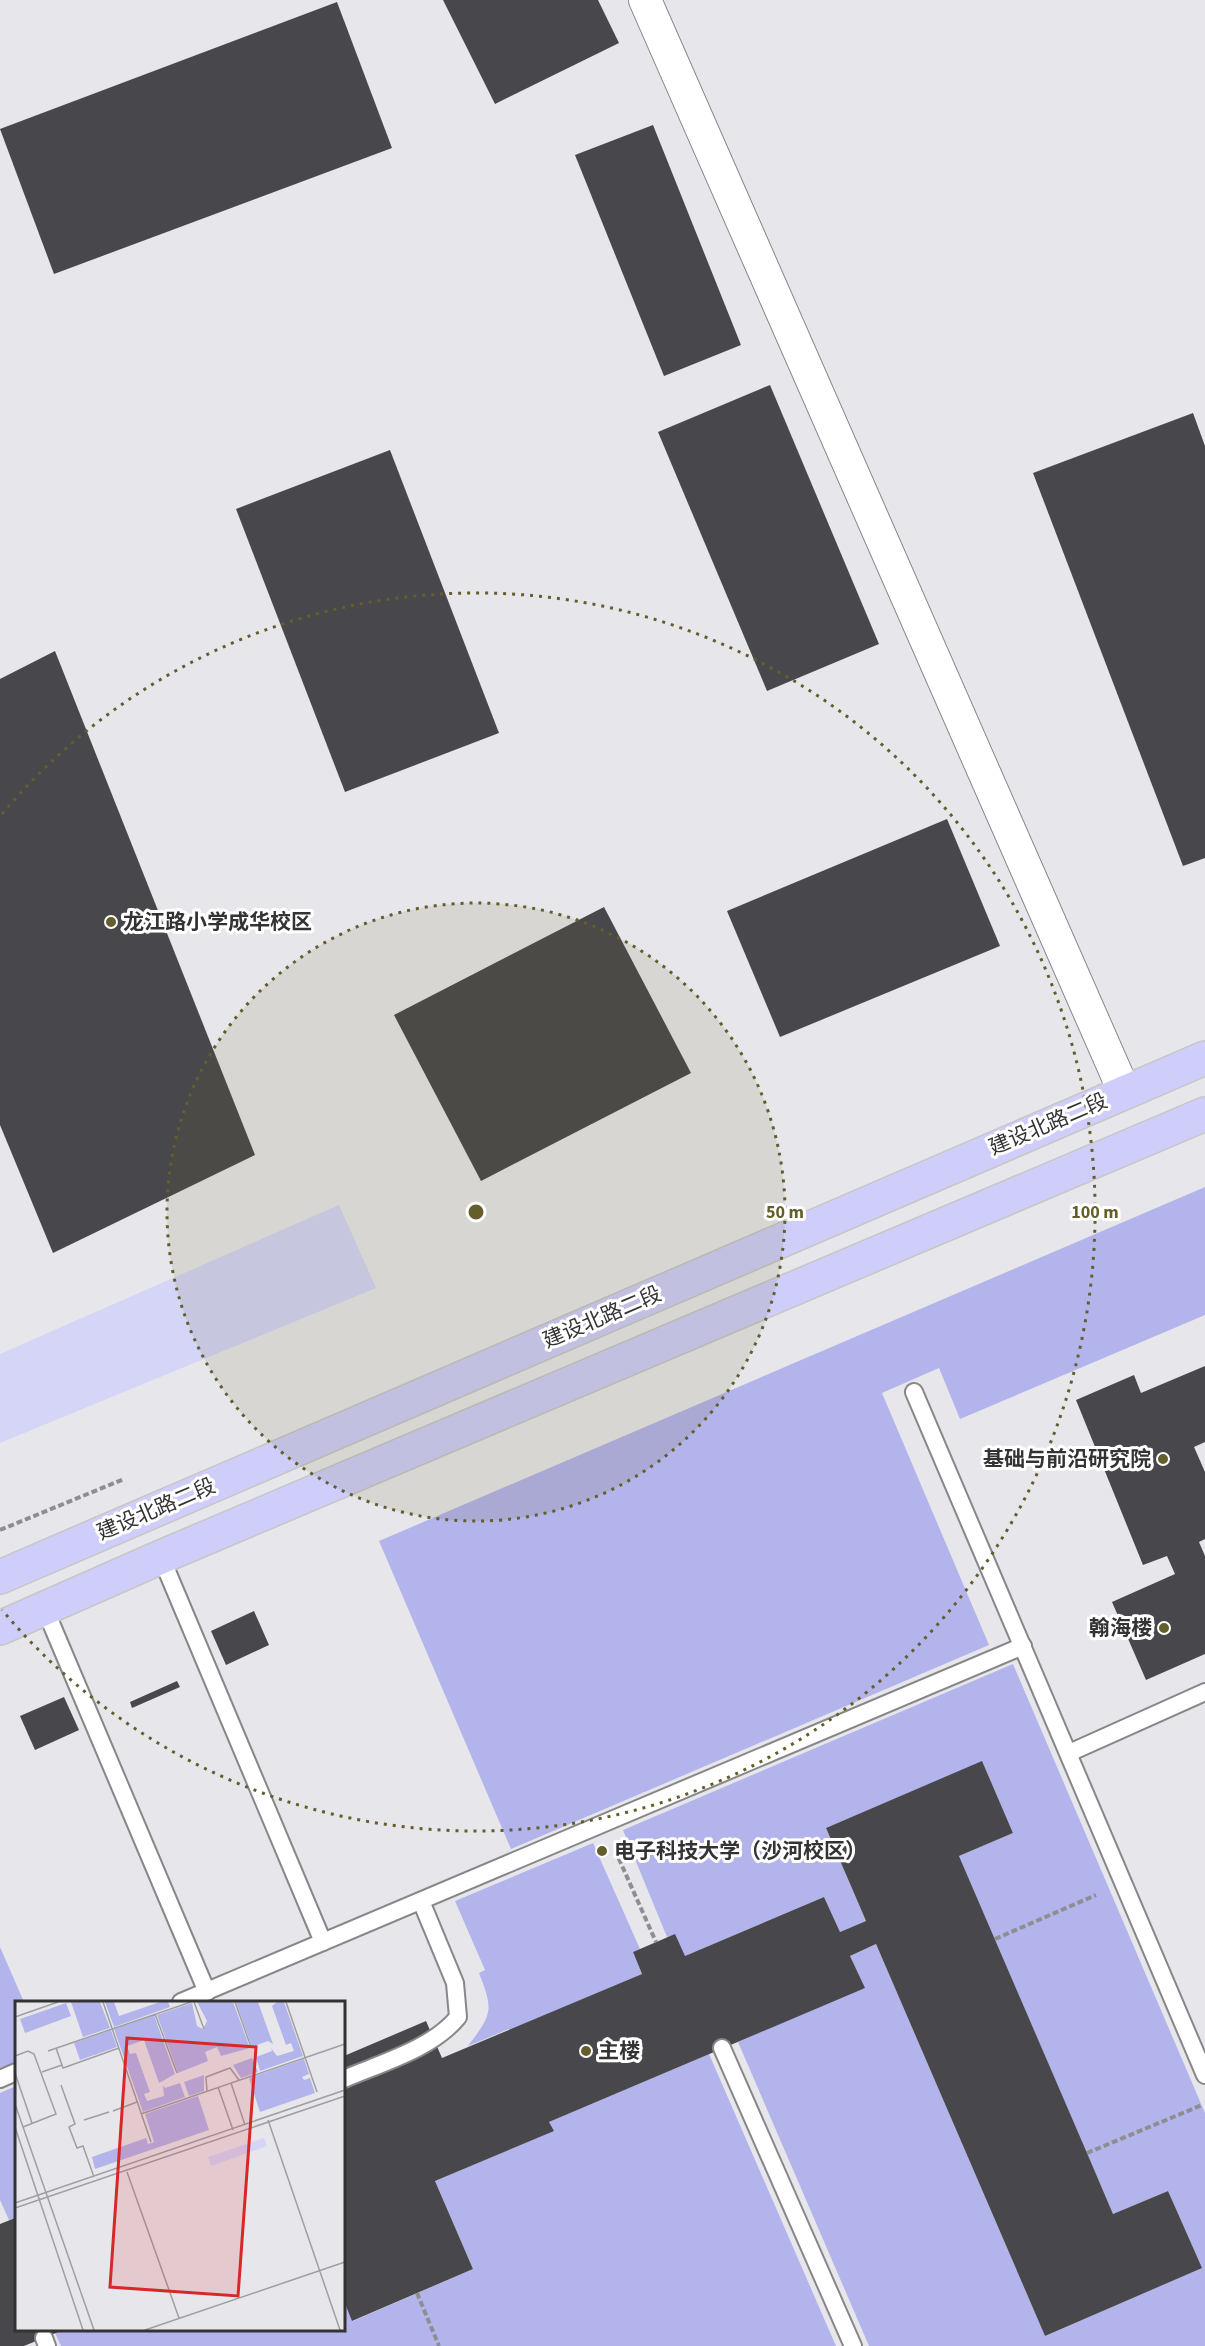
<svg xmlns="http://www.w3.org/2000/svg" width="1205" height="2346" font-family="'Source Sans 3','Noto Sans SC',sans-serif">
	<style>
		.green { fill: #d4d5f7 }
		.forest { fill: #b3b4eb }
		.building { fill: #48484c }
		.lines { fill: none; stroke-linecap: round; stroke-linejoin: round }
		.lane-casing { stroke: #87878a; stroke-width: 20 }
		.street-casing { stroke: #87878a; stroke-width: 34 }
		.primary-casing { stroke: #c6c6c6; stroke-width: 36 }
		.path { stroke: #8e8e90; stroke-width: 4; stroke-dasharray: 6 3; stroke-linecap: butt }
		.lane { stroke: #fff; stroke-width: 16 }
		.street { stroke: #fff; stroke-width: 32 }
		.primary { stroke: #cfcefb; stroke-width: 33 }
		.ring { fill: none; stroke: #635e2b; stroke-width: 3; stroke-dasharray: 3 6 }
		.poi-dot { fill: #635e2b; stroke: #fff; stroke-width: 2 }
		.labels { text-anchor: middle; stroke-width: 6; stroke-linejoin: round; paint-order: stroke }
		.poi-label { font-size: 21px; font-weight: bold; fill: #333334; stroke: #fff; text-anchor: start }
		.street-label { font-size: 21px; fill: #333334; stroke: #fff }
		.inset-road { fill: none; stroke: #9f9fa2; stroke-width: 1.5 }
		.view { fill: #d62828; fill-opacity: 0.15; stroke: #d62828; stroke-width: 3 }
		.inset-edge { fill: none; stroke: #333334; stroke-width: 3 }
		.centre { fill: #635e2b; stroke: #fff; stroke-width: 3 }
		.ring-label { font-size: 18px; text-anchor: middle; font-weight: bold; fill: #635e2b; stroke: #fff; stroke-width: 6; stroke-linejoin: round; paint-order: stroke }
	</style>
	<rect width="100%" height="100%" fill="#e7e7eb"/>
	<polygon class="green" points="339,1205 376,1288 0,1443 0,1354"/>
	<g class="forest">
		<polygon points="1205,1187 1205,1315 960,1419 939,1368 882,1393 989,1645 511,1849 379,1541"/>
		<polygon points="1013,1664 1205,2113 1205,2346 869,2346 738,2042 864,1987 850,1956 876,1944 1045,2336 1201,2268 1168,2191 1113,2214 959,1856 1013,1833 982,1762 826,1828 866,1921 840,1932 824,1897 685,1956 667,1937 623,1830"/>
		<path d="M593,1843L640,1949L633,1952L642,1974L510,2031L509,2029L468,2046C492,2014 494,2011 479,1973L485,1970L455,1901Z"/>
		<polygon points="0,1947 24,2002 16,2002 16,2065 0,2072"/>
		<polygon points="709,2054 836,2346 61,2346 55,2333 63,2330 344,2330 344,2301 353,2321 473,2269 435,2181 553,2131 549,2122"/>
		<polygon points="16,2086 16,2221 15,2218 9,2220 0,2200 0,2093"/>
	</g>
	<g class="building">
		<polygon points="443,0 598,0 619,43 495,104"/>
		<polygon points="337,2 392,148 54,274 0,129"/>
		<polygon points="653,125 741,345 664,376 575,155"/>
		<polygon points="770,385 879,644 767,691 658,432"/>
		<polygon points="1193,413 1205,446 1205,858 1183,866 1033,473"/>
		<polygon points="390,450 499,733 345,792 236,509"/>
		<polygon points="55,651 255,1155 53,1253 0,1125 0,679"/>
		<polygon points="947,819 1000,946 780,1037 727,911"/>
		<polygon points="604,907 691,1073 481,1181 394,1015"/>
		<polygon points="1205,1366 1205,1442 1194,1447 1205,1472 1205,1539 1199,1542 1205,1556 1205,1654 1146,1680 1112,1602 1175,1574 1167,1556 1143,1565 1076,1400 1134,1375 1141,1393"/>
		<polygon points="254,1611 269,1645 226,1665 211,1631"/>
		<polygon points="177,1681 180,1687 132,1708 130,1702"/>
		<polygon points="64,1697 79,1730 35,1750 20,1716"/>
		<polygon points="982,1761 1013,1833 959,1856 1087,2153 1113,2214 1168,2191 1202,2268 1045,2336 876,1944 850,1956 865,1988 549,2122 554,2131 435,2181 473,2269 352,2321 344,2301 344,2056 426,2021 442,2058 642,1974 633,1952 675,1934 685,1956 824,1897 840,1932 866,1921 826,1828"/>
		<polygon points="15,2218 16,2330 63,2330 24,2346 0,2346 0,2224"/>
	</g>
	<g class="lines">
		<g class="lane-casing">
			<g id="lane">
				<polyline points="914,1392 1205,2075"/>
				<polyline points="161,1557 323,1942"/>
				<polyline points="45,1609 207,1992"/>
				<polyline points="1069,1753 1205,1692"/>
				<polyline points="181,2002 1023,1646"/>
				<polyline points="722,2048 853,2346"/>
				<polyline points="0,2079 16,2072"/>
				<path d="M344,2079C381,2063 432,2049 458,2017L455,1983L421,1901"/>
				<polyline points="44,2338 47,2346"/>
			</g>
		</g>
		<g class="street-casing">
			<polyline id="street" points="645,0 1124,1091"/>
		</g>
		<g class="primary-casing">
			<g id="primary">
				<polyline points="0,1577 1205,1058"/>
				<polyline points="0,1628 161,1557 1205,1114"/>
			</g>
		</g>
		<g class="path">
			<polyline points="0,1530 124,1479"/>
			<polyline points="615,1850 656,1942"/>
			<polyline points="995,1939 1096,1895"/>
			<polyline points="1087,2153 1202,2105"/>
			<polyline points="417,2293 439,2346"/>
		</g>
		<use href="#lane" class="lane"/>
		<use href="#street" class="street"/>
		<use href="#primary" class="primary"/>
	</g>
	<circle cx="476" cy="1212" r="309" fill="#635e2b" fill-opacity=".12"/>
	<g class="ring">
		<circle cx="476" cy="1212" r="309"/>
		<path d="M2 814A619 619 0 1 1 2 1610"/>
	</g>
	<g class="poi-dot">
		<circle cx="111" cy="922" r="6"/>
		<circle cx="1163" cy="1459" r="6"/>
		<circle cx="1164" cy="1628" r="6"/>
		<circle cx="602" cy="1851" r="6"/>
		<circle cx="586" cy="2051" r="6"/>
	</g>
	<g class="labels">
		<g class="poi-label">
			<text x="123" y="929">龙江路小学成华校区</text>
			<text x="1151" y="1466" text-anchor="end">基础与前沿研究院</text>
			<text x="1152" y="1635" text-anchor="end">翰海楼</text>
			<text x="614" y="1858">电子科技大学（沙河校区）</text>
			<text x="598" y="2058">主楼</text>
		</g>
		<g class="street-label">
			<text transform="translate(1048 1124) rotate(-23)" y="7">建设北路二段</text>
			<text transform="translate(602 1317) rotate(-23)" y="7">建设北路二段</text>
			<text transform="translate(156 1509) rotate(-23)" y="7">建设北路二段</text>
		</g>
	</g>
	<g transform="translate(15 2001)">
		<rect width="330" height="330" fill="#e7e7eb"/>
		<path d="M249,137L252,145L196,165L193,156Z" fill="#d4d5f7"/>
		<path d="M56,1H85L95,27L68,36ZM90,1H99L104,15L145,1H153L155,6L99,26ZM182,1H218L235,47L206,55L202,46L190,51L193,60L163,72L142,14L177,2L182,25L188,28L192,20ZM221,1H243L258,43L253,40L237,46ZM262,1H269L288,55L245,70L241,56L257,50L256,47L262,55L279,50L276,42L271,44L257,5ZM51,2L56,15L10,32L5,18ZM139,14L160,73L144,82L129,39L112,45L115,53L121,52L135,91L129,93L132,100L149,95L148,84L150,87L165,82L170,96L128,111L99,28ZM96,29L102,46L65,59L59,42ZM237,57L243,71L226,77L218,64ZM289,58L294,73L287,76L289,79L295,77L300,92L245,111L234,77ZM189,74V90L174,95L169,81ZM183,95L194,129L80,168L77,156L131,137L133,143L139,141L130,113Z" fill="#b3b4eb"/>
		<path class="inset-road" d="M88,1L136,141M179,1L189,28M220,1L236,46M271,1L302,91M140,13L162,72M0,16L43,1M41,47L48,67L104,47M33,50L176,1M0,55L13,50L19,53L41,113L8,126M27,71L47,64M0,72L17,122M216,82L230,124M46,84L60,123L54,126L62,147L68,145L79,176M203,86L218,129M192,90L191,76L215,67L224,79M0,103L79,329M98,110L122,101M126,113L330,43M69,119L94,111M253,119L325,329M0,126L68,329M112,171L164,317M0,202L330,89M0,207L330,95M130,329L330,261"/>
		<path class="view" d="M112,37L241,46L223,295L95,286Z"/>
		<rect width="330" height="330" class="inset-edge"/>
	</g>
	<circle cx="476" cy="1212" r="9" class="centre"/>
	<g class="ring-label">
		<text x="785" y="1218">50 m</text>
		<text x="1095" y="1218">100 m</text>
	</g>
</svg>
